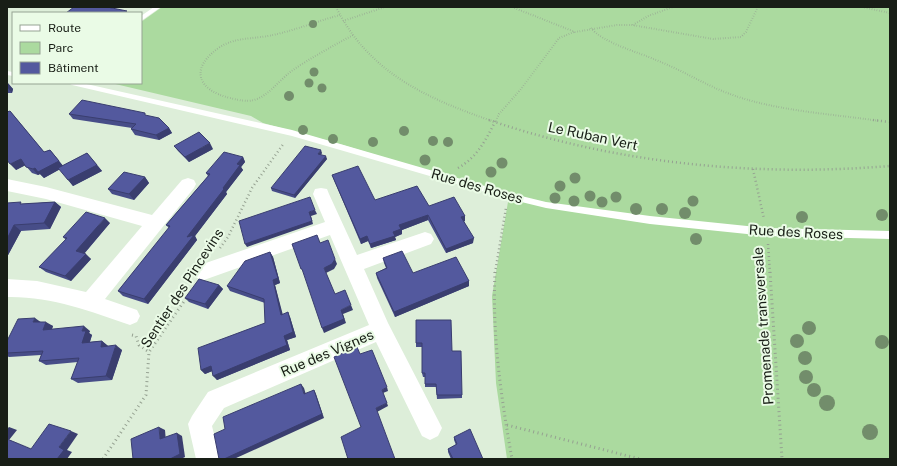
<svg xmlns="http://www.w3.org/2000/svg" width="897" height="466" font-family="'Public Sans',sans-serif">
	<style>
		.green { fill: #abda9f }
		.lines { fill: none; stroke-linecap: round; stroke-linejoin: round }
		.path-far2 { stroke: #95a191; stroke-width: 2; stroke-dasharray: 0.5 2; stroke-linecap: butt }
		.path-far1 { stroke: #95a191; stroke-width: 2.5; stroke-dasharray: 1 3; stroke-linecap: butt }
		.path { stroke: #95a191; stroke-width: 3; stroke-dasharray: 1 3.5; stroke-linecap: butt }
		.lane { fill: #fff; fill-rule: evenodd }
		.street { fill: #fff; fill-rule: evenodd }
		.tree { fill: #728d6b }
		.wall { fill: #474d88 }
		.shaded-wall { fill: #3a3e6f }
		.building { fill: #53599e; stroke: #3a3e6f }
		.labels { text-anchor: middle; stroke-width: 4; stroke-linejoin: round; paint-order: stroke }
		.street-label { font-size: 14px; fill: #181e16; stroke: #eafbe6 }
	</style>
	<rect width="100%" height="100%" fill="#ddeed9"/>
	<polygon class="green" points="162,7 890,7 890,459 507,459 496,383 492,296 509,196 343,145 263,123 251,116 111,83 141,83 141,22"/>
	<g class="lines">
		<g class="path-far2">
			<path d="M336,7C369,73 426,98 492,121"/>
			<polyline points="512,7 575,32 617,25 632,25 713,39 741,37 746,32 758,7"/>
			<polyline points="862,7 890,13"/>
			<path d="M340,15C318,21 296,30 273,35C256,39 235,37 220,47C189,68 197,90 230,98C238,100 247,102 254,100C269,96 280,79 293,70C312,57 333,46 353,35"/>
			<polyline points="343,21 385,7"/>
			<polyline points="633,25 648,16 673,7"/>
			<path d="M591,28C603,43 638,52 656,60C682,70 705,85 730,94C775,111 833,114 880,121"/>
			<polyline points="496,121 499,114 521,89 559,38 574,32"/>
		</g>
		<g class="path-far1">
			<path d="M489,120C617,164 756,177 890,166"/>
			<polyline points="873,120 890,122"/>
			<path d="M458,168C478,157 486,139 496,120"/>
			<polyline points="753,169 764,219"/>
			<polyline points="768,244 770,273"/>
			<polyline points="220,248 228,237 252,188 284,143"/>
			<polyline points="495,273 506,208"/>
		</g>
		<g class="path">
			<path d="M495,272C492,335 501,397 512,459"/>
			<polyline points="770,272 782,459"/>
			<polyline points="132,335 136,336 139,345 149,352"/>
			<polyline points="507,425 640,459"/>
			<polyline points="103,459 146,395 149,352 187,297"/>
		</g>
		<g class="lane">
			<polygon points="154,7 161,7 141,21 141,16"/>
			<polygon points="7,71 13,72 13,76 7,75"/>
			<polygon points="68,83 82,83 292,130 509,193 546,202 650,216 767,228 890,231 890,239 767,236 650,224 546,208 509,199 292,136 72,85"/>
		</g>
		<g class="street">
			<path d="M188,178L194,180L196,184L194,188L105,299L137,310L140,316L137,322L130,325C90,311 50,296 7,297V279L37,281L86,292L142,226L46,199L7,191V179L46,187L152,215L182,180Z"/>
			<polygon points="321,188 327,189 329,194 357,255 425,232 431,234 434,239 431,244 364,269 388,323 438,420 442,428 438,436 430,440 422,436 376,342 224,408 212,426 220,459 196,459 188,424 192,416 208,392 369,325 330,235 204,280 197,278 194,272 197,266 325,222 313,194 315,189"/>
		</g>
	</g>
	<g class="tree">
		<circle cx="313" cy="24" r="4"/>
		<circle cx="314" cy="72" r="4.5"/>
		<circle cx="309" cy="83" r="4.5"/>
		<circle cx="322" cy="88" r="4.5"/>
		<circle cx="289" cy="96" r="5"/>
		<circle cx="303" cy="130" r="5"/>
		<circle cx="404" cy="131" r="5"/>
		<circle cx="333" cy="139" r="5"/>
		<circle cx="433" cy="141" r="5"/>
		<circle cx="373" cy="142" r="5"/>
		<circle cx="448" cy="142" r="5"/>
		<circle cx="425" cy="160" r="5.5"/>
		<circle cx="502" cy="163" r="5.5"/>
		<circle cx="491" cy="172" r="5.5"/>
		<circle cx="575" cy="178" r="5.5"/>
		<circle cx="560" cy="186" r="5.5"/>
		<circle cx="590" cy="196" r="5.5"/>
		<circle cx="616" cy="197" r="5.5"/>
		<circle cx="555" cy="198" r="5.5"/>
		<circle cx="574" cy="201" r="5.5"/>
		<circle cx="693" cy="201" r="5.5"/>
		<circle cx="602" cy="202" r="5.5"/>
		<circle cx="636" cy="209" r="6"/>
		<circle cx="662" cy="209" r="6"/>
		<circle cx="685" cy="213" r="6"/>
		<circle cx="882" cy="215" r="6"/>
		<circle cx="802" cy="217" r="6"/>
		<circle cx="696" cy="239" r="6"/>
		<circle cx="809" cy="328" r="7"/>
		<circle cx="797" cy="341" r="7"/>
		<circle cx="882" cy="342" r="7"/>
		<circle cx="805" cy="358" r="7"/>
		<circle cx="806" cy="377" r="7"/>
		<circle cx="814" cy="390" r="7"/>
		<circle cx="827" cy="403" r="8"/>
		<circle cx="870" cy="432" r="8"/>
	</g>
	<g class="wall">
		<polygon points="7,83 13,89 12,93 7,93"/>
		<polygon points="10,111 44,152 50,150 63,166 87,153 102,171 73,186 60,169 44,178 40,174 38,175 32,173 25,165 16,170"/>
		<polygon points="69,114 147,116 169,128 172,133 159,140 135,135 131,129 132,128 73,119"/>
		<polygon points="174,146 213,149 189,162 178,151"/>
		<polygon points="322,153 321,155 327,159 295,198 272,191 271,188"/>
		<polygon points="243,157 245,162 241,167 243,170 226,192 227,194 195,236 197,240 148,304 123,296 118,291 169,228 166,225 208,176 206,173"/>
		<polygon points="332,175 375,200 429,206 465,216 465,221 464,221 473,243 446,253 428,220 402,230 402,234 395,237 396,240 371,248 368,241 361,244 334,180"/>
		<polygon points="145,177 149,183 134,200 112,194 108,189"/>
		<polygon points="55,202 61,207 50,229 21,231 7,257 7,203 23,204"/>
		<polygon points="110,223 84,254 91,259 71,281 46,272 39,267 66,240 63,237"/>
		<polygon points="270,252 273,257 280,283 275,285 282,314 290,317 296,337 287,340 290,350 217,380 212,371 205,374 201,370 265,323 265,303 230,291 227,286"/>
		<polygon points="383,258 413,273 469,281 469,286 395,317 377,278 376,273 386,268 384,263"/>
		<polygon points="219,285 223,289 208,309 189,302 185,298"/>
		<polygon points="416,320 452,351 462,395 462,398 437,399 436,387 425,387 425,377 423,377 422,373 422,347 416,347"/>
		<polygon points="41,322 53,326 52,329 90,331 89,333 92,335 90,342 102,341 108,346 122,350 112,380 78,383 71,379 78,362 46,365 39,361 41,355 9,357 7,356 7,341"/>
		<polygon points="454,437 483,459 451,459 448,452 448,449 456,445 454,440"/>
	</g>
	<g class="shaded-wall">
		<polygon points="8,83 13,89 12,93 7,87"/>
		<polygon points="169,128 172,133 159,140 156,135"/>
		<polygon points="210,143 213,149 189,162 185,157"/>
		<polygon points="50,150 64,167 44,178 40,174 38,175 33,169"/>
		<polygon points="321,150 322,153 319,157 318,154"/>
		<polygon points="326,156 327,159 295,198 294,195"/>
		<polygon points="243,157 245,162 241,167 243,170 226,192 227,194 195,236 197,240 148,304 144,299 187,237 223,188 237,164"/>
		<polygon points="21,159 26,165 16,170 10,164"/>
		<polygon points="97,165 102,171 73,186 68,180"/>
		<polygon points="145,177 149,183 134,200 129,194"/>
		<polygon points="55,202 61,207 50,229 44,223"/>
		<polygon points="315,210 317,214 311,216 313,224 247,247 245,244 309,212"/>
		<polygon points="428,215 428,220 402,230 402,234 395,237 396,240 371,248 370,244 399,225"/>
		<polygon points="465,216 465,221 461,222 461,217"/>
		<polygon points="105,218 110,223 82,256 76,251"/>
		<polygon points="14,225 21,231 7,257 7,239"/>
		<polygon points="367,236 368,241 361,244 360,239"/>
		<polygon points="474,238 473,243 446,253 446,249"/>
		<polygon points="270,252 273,257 280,283 275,285 284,319 281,315 273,280"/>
		<polygon points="86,254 91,259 71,281 65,276"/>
		<polygon points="335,259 337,264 334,269 326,273 324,268"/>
		<polygon points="469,281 469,286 395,317 394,312"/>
		<polygon points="219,285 223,289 208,309 205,304"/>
		<polygon points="351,305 353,310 343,314 346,323 324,333 322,328 341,310"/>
		<polygon points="288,312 290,317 296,337 287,340 290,350 217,380 213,376"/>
		<polygon points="35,318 42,323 33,322"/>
		<polygon points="46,322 53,326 50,334 43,330"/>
		<polygon points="84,326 90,331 89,333 92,335 88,347 82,343 82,331"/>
		<polygon points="102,341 108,346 107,351 101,347"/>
		<polygon points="116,345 122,350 112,380 106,376"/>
		<polygon points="211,366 215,370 205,374 201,370"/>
		<polygon points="301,384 304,388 307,398 304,394"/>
		<polygon points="387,387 388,391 383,393 382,390"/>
		<polygon points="314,390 316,394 324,418 234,459 224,459"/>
		<polygon points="387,403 388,406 377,412 376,408"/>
		<polygon points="9,427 17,430 9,440 39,451 7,439 7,429"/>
		<polygon points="159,427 165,430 166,442 160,439"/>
		<polygon points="71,431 78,434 67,450 72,452 67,459 57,459 59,447"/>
		<polygon points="177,433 182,436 185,457 181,459 170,459"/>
	</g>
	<g class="building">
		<polygon points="74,7 107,7 127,11 124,13 66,13"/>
		<polygon points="82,100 145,113 145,115 159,118 169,128 156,135 131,129 136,124 69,114"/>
		<polygon points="10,111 44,152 50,150 59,161 38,172 35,168 33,169 26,167 21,159 10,164 7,160 7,112"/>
		<polygon points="199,132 210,143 185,157 174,146"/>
		<polygon points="305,146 321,150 318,154 326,156 294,195 271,188"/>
		<polygon points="224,152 243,157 237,164 240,165 223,188 224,189 187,237 194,235 144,299 118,291 170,226 166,225 210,174 206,173"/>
		<polygon points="87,153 97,165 68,180 58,168"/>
		<polygon points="358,166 375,200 417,186 429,206 454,197 465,216 461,217 474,238 446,249 428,215 399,225 401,229 393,232 395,236 370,244 367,236 360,239 332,175"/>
		<polygon points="124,172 145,177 129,194 108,189"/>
		<polygon points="310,197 315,210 309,212 312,221 245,244 239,221"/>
		<polygon points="21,202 20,204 55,202 44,223 14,225 7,239 7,203"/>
		<polygon points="86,212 105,218 76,251 86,254 65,276 39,267 67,238 63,237"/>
		<polygon points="317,235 320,243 328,240 335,259 332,264 324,268 335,294 345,290 351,305 341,310 344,319 322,328 302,269 301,269 292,244"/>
		<polygon points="402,251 413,273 456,257 469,281 394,312 376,273 387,268 383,258"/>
		<polygon points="270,252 278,278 273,280 281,315 288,312 293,332 284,336 287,345 213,376 211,366 201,370 198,348 265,323 264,299 227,286 245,261"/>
		<polygon points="199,279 219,285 205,304 185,298"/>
		<polygon points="35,318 33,322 46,322 43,330 84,326 82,331 86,331 82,343 102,341 101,347 116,345 106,376 71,379 79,358 39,361 43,351 7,353 7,341 18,319"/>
		<polygon points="416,320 451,320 452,351 461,351 462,395 437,395 436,384 425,384 425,373 422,373 422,343 416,343"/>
		<polygon points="357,347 360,354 372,350 387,387 382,390 387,403 376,408 395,459 348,459 341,437 361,427 334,357"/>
		<polygon points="301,384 304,394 314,390 322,414 224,459 219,459 214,434 225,429 223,417"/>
		<polygon points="49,424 71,431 59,447 64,450 57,459 7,459 7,439 31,449"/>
		<polygon points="159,427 160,439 177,433 180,454 170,459 133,459 131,439"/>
		<polygon points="470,429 483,459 453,459 448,449 457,444 454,437"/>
	</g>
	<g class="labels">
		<g class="street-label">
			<text transform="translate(593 136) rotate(12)" y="5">Le Ruban Vert</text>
			<text transform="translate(477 186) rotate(16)" y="5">Rue des Roses</text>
			<text transform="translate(796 232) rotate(3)" y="5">Rue des Roses</text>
			<text transform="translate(182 288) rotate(-57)" y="5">Sentier des Pincevins</text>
			<text transform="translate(763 326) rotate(-94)" y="5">Promenade transversale</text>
			<text transform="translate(327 353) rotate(-23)" y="5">Rue des Vignes</text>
		</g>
	</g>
	<rect width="897" height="466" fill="none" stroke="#181e16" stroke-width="16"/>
	<rect x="12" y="12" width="130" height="72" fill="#eafbe6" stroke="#96a393"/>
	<rect x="20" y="25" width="20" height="6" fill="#ffffff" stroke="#96a393"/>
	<text x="48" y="32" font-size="12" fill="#181e16">Route</text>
	<rect x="20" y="42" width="20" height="12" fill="#abda9f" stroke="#96a393"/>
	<text x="48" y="52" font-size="12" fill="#181e16">Parc</text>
	<rect x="20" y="62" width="20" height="12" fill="#53599e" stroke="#96a393"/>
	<text x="48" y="72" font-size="12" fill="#181e16">Bâtiment</text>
</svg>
